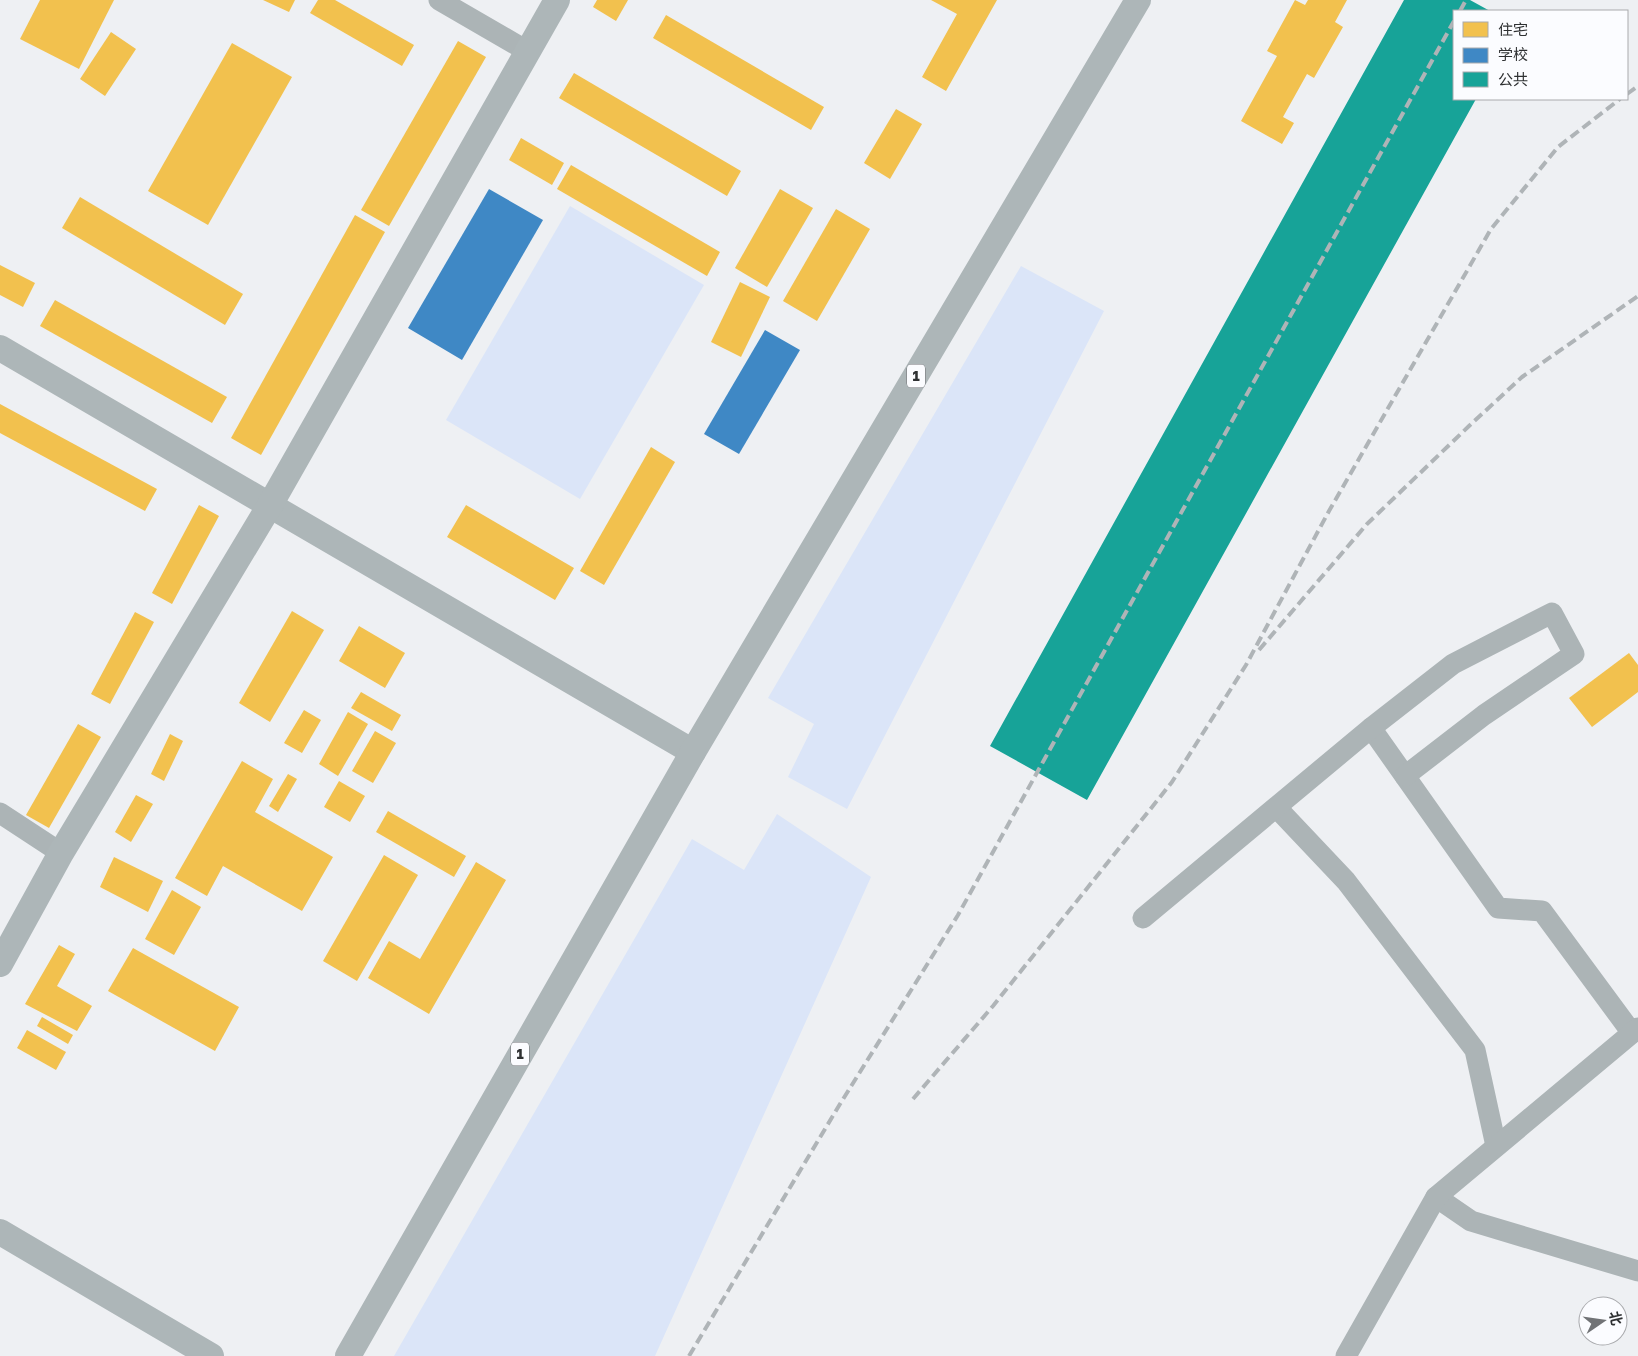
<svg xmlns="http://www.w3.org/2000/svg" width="1638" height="1356" font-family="'Golos Text','Noto Sans SC',sans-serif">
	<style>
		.green { fill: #dbe5f8 }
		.homes { fill: #f2c14e }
		.schools { fill: #3f88c5 }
		.public { fill: #17a398 }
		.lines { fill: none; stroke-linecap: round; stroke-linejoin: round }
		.minor { stroke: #acb4b6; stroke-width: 21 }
		.major { stroke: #adb6b8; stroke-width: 26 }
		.rail { stroke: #afb4b7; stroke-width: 4; stroke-dasharray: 10 5; stroke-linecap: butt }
		.labels { text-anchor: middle; stroke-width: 5; stroke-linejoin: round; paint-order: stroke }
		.shield { fill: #fbfcff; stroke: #6c6d70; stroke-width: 1 }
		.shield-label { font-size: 14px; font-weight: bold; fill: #2e3032 }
	</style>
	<rect width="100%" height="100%" fill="#eef0f3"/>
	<g class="green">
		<polygon points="570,206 704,285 580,499 446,420"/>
		<polygon points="1021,266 1104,311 847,809 788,777 814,724 768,698"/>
		<polygon points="777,814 871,877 655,1356 394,1356 692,839 744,870"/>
	</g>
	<g class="homes">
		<polygon points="40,0 114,0 79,69 20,39"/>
		<polygon points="263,0 295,0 289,12"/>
		<polygon points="318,0 335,0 414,45 402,66 310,13"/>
		<polygon points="597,0 628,0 616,21 593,7"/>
		<polygon points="931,0 997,0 946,91 922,77 957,14"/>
		<polygon points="1295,0 1305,5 1308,0 1347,0 1335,22 1343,27 1314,78 1307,74 1283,117 1294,123 1282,144 1241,121 1277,56 1267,51"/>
		<polygon points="666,15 824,107 811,130 653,38"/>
		<polygon points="111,32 136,49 105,96 80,79"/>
		<polygon points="458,41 486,57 389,226 361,210"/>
		<polygon points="232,43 292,77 208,225 148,191"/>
		<polygon points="574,73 741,171 727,196 559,98"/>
		<polygon points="896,109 922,124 890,179 864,163"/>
		<polygon points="521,138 564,163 552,185 509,160"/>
		<polygon points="571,165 720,252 707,276 557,189"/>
		<polygon points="780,189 813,208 767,287 735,268"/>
		<polygon points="80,197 243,294 225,325 62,228"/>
		<polygon points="836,209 870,229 817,321 783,301"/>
		<polygon points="355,215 385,232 261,455 231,438"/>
		<polygon points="0,265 35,283 23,307 0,295"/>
		<polygon points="740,282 770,297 741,357 711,342"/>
		<polygon points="55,300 227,397 212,423 40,326"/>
		<polygon points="0,404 157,489 145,511 0,433"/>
		<polygon points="651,447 675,462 604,585 580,571"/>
		<polygon points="199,505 219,516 172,604 152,593"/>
		<polygon points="466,505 574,568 555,600 447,537"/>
		<polygon points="292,611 324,630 270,722 239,703"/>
		<polygon points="135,612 154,622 110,704 91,694"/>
		<polygon points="359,626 405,653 385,688 339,661"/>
		<polygon points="1629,653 1638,665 1638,692 1592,727 1569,698"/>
		<polygon points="361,692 401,715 392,731 351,708"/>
		<polygon points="304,710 321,720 302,753 284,743"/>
		<polygon points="348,712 368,724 338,776 319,764"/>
		<polygon points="78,724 101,737 49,828 26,815"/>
		<polygon points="375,731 396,743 373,783 352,771"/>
		<polygon points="170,734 183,741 164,781 151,774"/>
		<polygon points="242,761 273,779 255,812 333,857 302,911 223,866 207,896 175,878"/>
		<polygon points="288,774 297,779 278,812 269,806"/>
		<polygon points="339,781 365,796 350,822 324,807"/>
		<polygon points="136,795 153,804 131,842 115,832"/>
		<polygon points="388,811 466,856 454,877 376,832"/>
		<polygon points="384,855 418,875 357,981 323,961"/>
		<polygon points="114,857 163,881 148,912 100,887"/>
		<polygon points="476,862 506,880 429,1014 368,978 389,941 420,959"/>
		<polygon points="172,890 201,907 174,955 145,939"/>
		<polygon points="59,945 75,954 57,986 92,1006 77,1031 25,1004"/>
		<polygon points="133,948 239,1007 215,1051 108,991"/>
		<polygon points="42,1017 73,1035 68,1044 37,1026"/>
		<polygon points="27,1030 66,1052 56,1070 17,1048"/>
	</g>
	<g class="schools">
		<polygon points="489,189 543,220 462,360 408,328"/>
		<polygon points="765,330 800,350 739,454 704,434"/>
	</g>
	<polygon class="public" points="1404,0 1470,0 1490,11 1454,11 1454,99 1476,99 1087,800 990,746"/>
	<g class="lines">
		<g class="minor">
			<polyline points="439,0 527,51"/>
			<polyline points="1371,728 1498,908 1542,911 1632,1033"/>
			<polyline points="1277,808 1346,881 1475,1050 1496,1146"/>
			<polyline points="0,813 61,853"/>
			<polyline points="1143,918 1371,728 1453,664 1552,613 1574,654 1484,715 1405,776"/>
			<polyline points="1436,1197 1471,1221 1638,1271"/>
			<polyline points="1346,1356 1436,1197 1638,1028"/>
		</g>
		<g class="major">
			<polyline points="0,348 693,752"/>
			<polyline points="0,964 61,853 270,505 557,0"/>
			<polyline points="0,1232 211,1356"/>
			<polyline points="348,1356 693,752 1138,0"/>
		</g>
		<g class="rail">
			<polyline points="1460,11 1466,0"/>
			<polyline points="1627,94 1638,86"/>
			<polyline points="1259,650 1367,524 1469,426 1522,377 1638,296"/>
			<polyline points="913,1099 993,1006 1172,782 1246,665 1329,511 1491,229 1558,147 1620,99"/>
			<polyline points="689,1356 840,1104 958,915 1454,21"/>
		</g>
	</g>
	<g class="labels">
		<g class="shield">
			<rect x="907" y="364.5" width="18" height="23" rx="4"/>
			<rect x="511" y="1042.5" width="18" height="23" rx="4"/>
		</g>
		<g class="shield-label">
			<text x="916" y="381">1</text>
			<text x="520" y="1059">1</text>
		</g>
	</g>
	<rect x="1453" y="10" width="175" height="90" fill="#fbfcff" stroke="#a9aaad"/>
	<rect x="1463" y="22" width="25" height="15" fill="#f2c14e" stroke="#a9aaad"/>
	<text x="1498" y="35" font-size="15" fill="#2e3032">住宅</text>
	<rect x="1463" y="48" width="25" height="15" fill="#3f88c5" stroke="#a9aaad"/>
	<text x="1498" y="60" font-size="15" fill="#2e3032">学校</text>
	<rect x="1463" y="72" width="25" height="15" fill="#17a398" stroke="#a9aaad"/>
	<text x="1498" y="85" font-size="15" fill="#2e3032">公共</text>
	<g transform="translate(1603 1321) rotate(77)"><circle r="24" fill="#fbfcff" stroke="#a9aaad"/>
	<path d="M0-4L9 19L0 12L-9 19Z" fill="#717376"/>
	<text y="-8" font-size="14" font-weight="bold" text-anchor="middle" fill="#2e3032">北</text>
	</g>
</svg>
